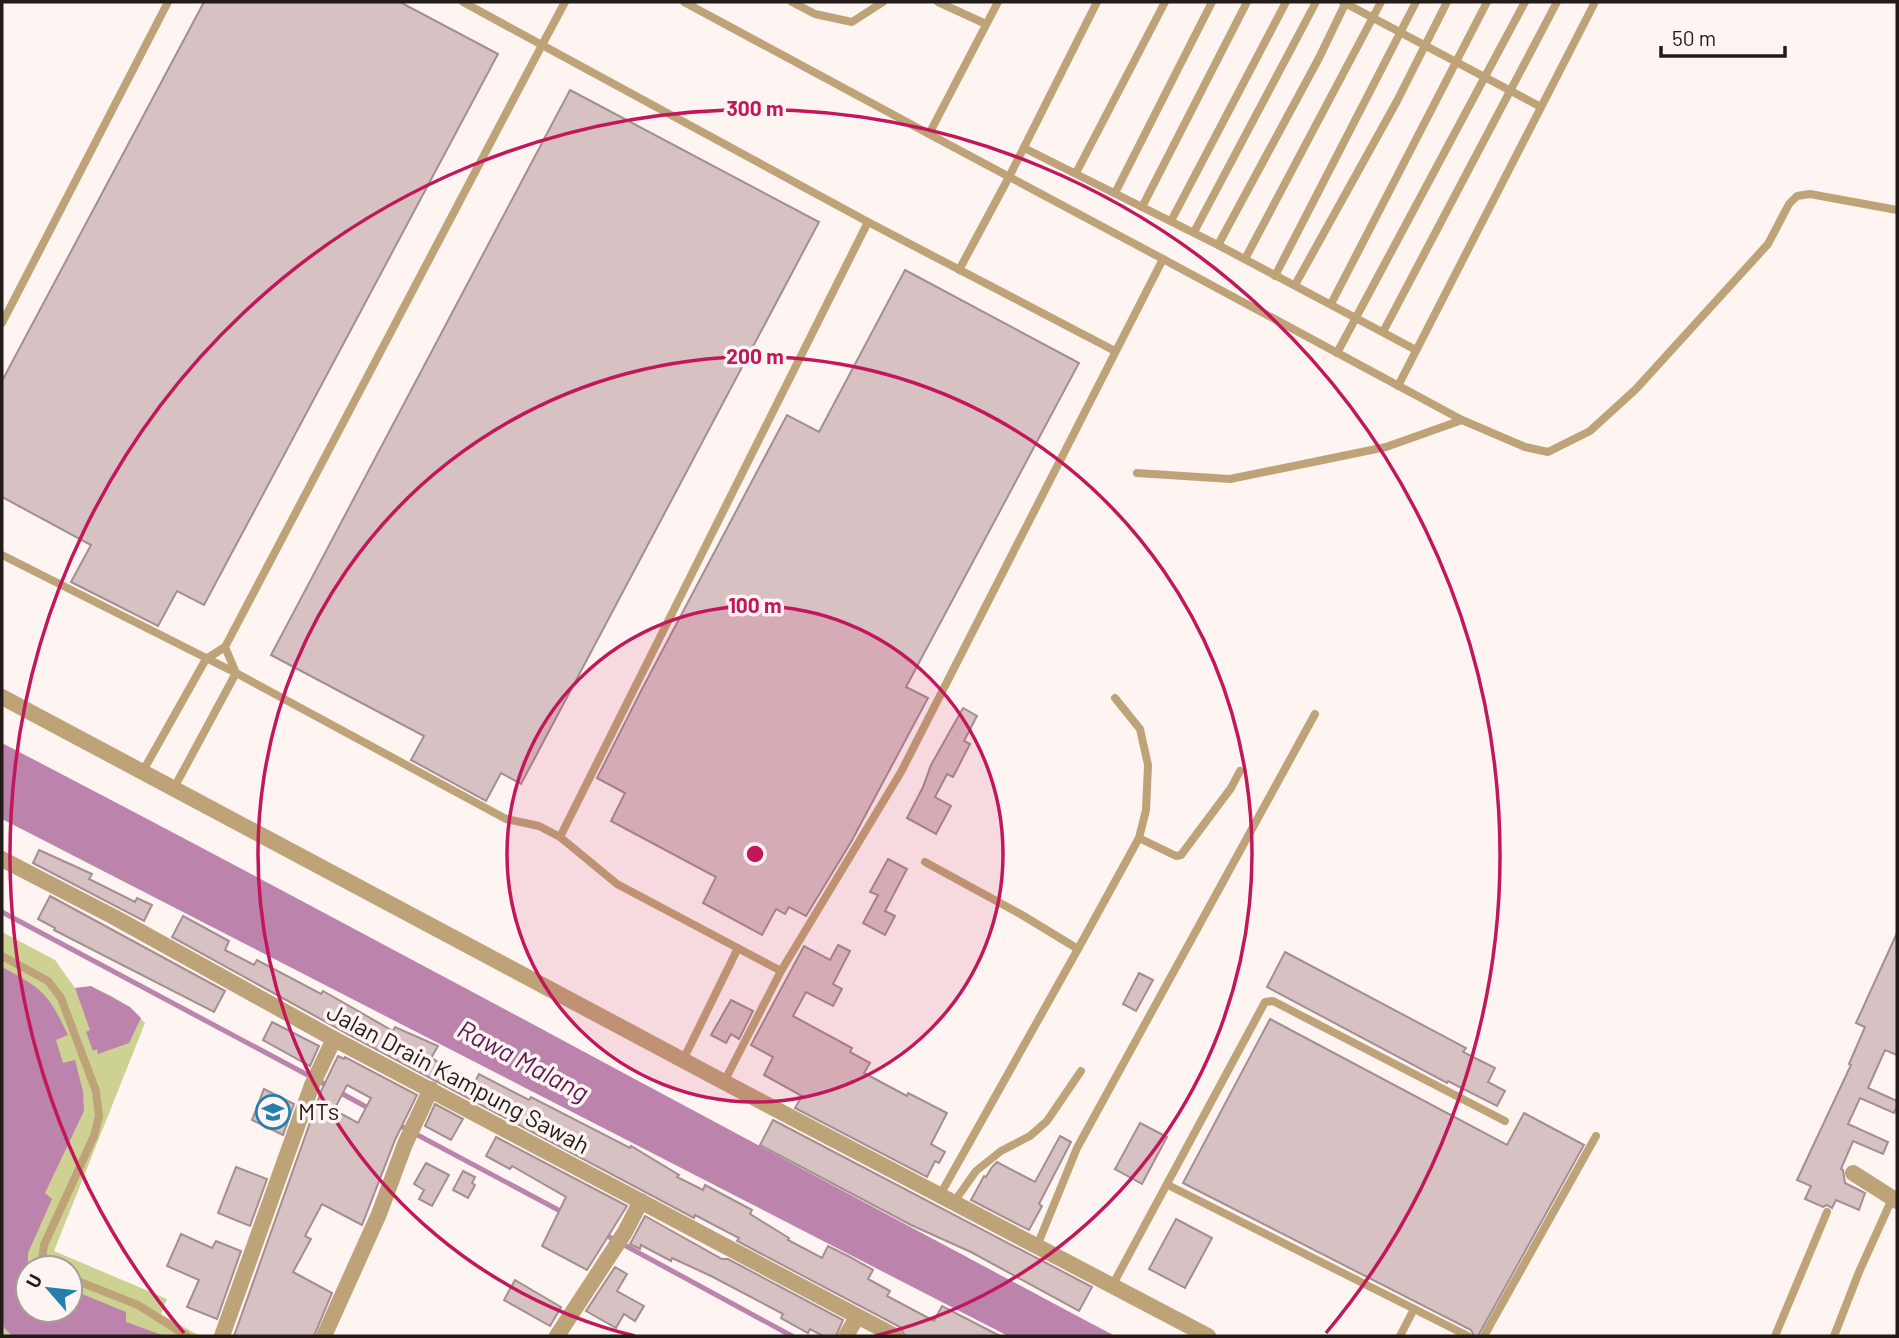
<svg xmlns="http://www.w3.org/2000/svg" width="1899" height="1338" font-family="Barlow,sans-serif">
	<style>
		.green { fill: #cdd192; fill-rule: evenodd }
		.water { fill: #bc83ac }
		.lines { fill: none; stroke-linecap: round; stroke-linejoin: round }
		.stream { stroke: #bc83ac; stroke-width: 5 }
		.building { fill: #d8c1c3; stroke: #a38e90; stroke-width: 2; fill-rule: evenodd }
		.service { stroke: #bfa378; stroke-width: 8 }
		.minor { stroke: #bfa378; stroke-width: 16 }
		.ring { fill: none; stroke: #c2185b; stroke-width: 3.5 }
		.labels { text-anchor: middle; stroke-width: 7; stroke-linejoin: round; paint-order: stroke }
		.street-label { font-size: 24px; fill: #221b18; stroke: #fef5f2 }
		.poi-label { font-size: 24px; fill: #221b18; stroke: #fef5f2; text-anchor: start }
		.water-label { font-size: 26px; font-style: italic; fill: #5d1a50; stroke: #fef5f2 }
		.centre { fill: #c2185b; stroke: #fef5f2; stroke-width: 3.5 }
		.ring-label { font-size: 21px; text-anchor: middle; font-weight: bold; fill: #c2185b; stroke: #fef5f2; stroke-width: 7; stroke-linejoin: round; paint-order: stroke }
	</style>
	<rect width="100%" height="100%" fill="#fef5f2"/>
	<path class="green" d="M2,932L55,960L75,988C103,985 126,1003 145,1023L54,1251L167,1299L161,1314L200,1336H2ZM28,1268H70V1310H28Z"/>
	<g class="water">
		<path d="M2,743C375,937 744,1139 1115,1336H1008L2,819Z"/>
		<path d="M2,967C43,989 48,993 68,1035L56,1040L63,1063L75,1060L83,1092L84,1111L45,1193L52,1199L28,1253V1262L31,1268H28V1310H70V1289L126,1312V1322L165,1336H12L2,1325Z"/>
		<polygon points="91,986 130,1007 141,1018 129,1043 98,1054 97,1049 93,1051 86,1032 90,1030 75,988"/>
	</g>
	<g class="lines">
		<g class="stream">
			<polyline points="2,912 330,1087"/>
			<polyline points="339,1092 370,1109"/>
			<polyline points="397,1124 564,1213"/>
			<polyline points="604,1234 792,1336"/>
		</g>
	</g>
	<g class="building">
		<polygon points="204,2 400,2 498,54 204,605 177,591 158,626 71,582 91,545 2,497 2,381"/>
		<polygon points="570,90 819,222 521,784 501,773 486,801 411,760 424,736 271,655"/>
		<polygon points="905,270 1079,363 906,687 928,698 851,842 806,916 789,907 785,914 776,909 762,935 703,903 716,877 611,821 625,793 597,778 642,689 787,415 819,432"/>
		<polygon points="963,708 977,716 964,741 970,744 953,777 947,774 935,797 951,806 936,834 907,818 923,787 931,765"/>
		<polygon points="39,850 92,874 89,879 135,902 137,898 152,905 144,921 33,863"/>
		<polygon points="888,859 907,869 885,911 895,916 885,935 863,923 878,895 870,892"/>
		<polygon points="50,896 225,991 214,1012 54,930 55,928 38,919"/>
		<polygon points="183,916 229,941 225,950 254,965 257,960 321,994 323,991 393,1031 395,1027 438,1046 431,1058 475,1082 479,1074 529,1100 531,1097 630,1148 631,1146 679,1175 677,1177 703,1190 705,1185 752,1210 750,1214 789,1238 788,1240 822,1258 828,1246 848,1256 873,1270 868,1279 890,1291 887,1296 934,1321 942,1306 1000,1336 905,1336 900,1327 737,1241 739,1238 695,1215 694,1218 355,1038 172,937"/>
		<polygon points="1897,933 1897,1055 1885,1050 1868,1088 1897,1101 1897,1106 1894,1113 1860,1098 1848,1124 1888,1142 1883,1154 1853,1141 1841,1169 1843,1170 1845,1183 1865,1193 1859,1210 1836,1200 1832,1208 1827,1205 1823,1207 1805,1199 1811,1186 1797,1180 1851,1065 1849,1064 1865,1027 1856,1023"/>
		<polygon points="838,945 850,951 833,984 842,989 833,1006 806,992 793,1016 852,1048 850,1052 870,1063 864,1073 907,1096 908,1093 947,1113 931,1144 945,1152 939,1163 935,1161 927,1177 795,1108 802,1096 764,1075 773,1057 751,1045 804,946 830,960"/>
		<polygon points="1285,952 1466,1048 1463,1052 1495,1068 1488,1082 1505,1091 1497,1106 1448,1081 1447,1083 1267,987"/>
		<polygon points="1139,973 1153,980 1136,1011 1123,1004"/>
		<polygon points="731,1000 753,1011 739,1039 731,1034 726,1043 711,1035"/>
		<polygon points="1270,1019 1507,1145 1524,1113 1584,1145 1478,1336 1474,1336 1471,1330 1183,1183"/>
		<polygon points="272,1022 319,1046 310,1066 263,1040"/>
		<path d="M338,1056L344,1059L345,1057L417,1095L395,1140L362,1225L322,1204L305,1236L311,1239L293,1272L332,1293L314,1336H234L322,1089ZM347,1085L371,1098L358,1123L334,1110Z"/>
		<polygon points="264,1089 294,1104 283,1135 252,1120"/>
		<polygon points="435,1104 463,1119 451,1140 425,1126"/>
		<polygon points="773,1120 1092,1287 1079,1311 971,1252 911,1225 760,1145"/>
		<polygon points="1140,1123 1167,1137 1142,1184 1115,1169"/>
		<polygon points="1060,1136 1071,1142 1039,1204 1042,1206 1029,1230 971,1200 984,1176 986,1177 992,1167 997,1162 1035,1182"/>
		<polygon points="496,1137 627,1206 587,1270 542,1246 566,1197 512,1166 510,1169 486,1156"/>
		<polygon points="426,1163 449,1175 432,1206 419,1199 424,1190 414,1184"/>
		<polygon points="236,1167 267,1179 250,1226 218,1213"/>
		<polygon points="463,1171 475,1177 472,1183 475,1185 468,1198 453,1190"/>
		<polygon points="645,1216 722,1259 728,1259 843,1320 836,1336 823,1336 810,1329 808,1333 781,1318 783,1314 711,1276 672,1258 671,1261 641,1245 640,1249 630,1244"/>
		<polygon points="1176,1219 1212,1238 1185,1288 1149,1269"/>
		<polygon points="181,1234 212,1248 216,1241 241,1251 217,1319 187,1307 199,1280 167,1266"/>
		<polygon points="615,1267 627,1274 617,1291 644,1306 635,1321 624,1314 616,1328 586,1311"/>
		<polygon points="515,1280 561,1307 550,1326 504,1300"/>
	</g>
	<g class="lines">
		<g class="service">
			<polyline points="684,2 929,134 998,2"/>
			<polyline points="792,2 815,14 852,22 883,2"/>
			<polyline points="938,2 986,24"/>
			<polyline points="1343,2 1541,107"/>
			<polyline points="1024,148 1218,245 1416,350"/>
			<polyline points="1076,173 1165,2"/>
			<polyline points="1115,193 1212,2"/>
			<polyline points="1142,207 1247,2"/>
			<polyline points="1171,221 1286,2"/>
			<polyline points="868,222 1115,351"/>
			<polyline points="1194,232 1316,2"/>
			<polyline points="1218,245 1319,58 1346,2"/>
			<polyline points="1245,259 1381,2"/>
			<polyline points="959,270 1009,177 1097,2"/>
			<polyline points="1275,276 1416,2"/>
			<polyline points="1295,285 1397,101 1447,2"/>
			<polyline points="1331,304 1487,2"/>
			<polyline points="2,323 168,2"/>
			<polyline points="1383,332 1557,2"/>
			<polyline points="1337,353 1525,2"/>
			<polyline points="1398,386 1595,2"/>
			<polyline points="1462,420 1525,447 1548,452 1590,431 1636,389 1768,244 1789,204 1797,196 1810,194 1897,210"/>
			<polyline points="1137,473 1230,479 1386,447 1462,420 1163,259"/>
			<polyline points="2,555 236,673 506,819 539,826 560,837 617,884 781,971"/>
			<polyline points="143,771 206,659 225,647 542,45 463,2"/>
			<polyline points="174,788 236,673 225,647"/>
			<polyline points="560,837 868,222 542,45 565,2"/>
			<polyline points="1139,838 1176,856 1181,855 1231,788 1240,771"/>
			<polyline points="925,862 1022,915 1078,949 940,1195"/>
			<polyline points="1078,949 1139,838 1146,810 1148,765 1140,729 1115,698"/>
			<polyline points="2,956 48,981 61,998 96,1091 99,1116 94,1136 44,1245 42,1259 49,1268"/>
			<polyline points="683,1060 738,948"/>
			<polyline points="724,1082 781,971 901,772 1163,259 929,134"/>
			<polyline points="1168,1185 1468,1336"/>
			<polyline points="954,1202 976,1171 1001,1151 1030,1136 1047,1121 1081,1071"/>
			<polyline points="1037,1246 1077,1148 1315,714"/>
			<polyline points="70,1278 138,1305 187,1336"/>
			<polyline points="1112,1286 1265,1002 1273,1001 1505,1121"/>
			<polyline points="1400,1336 1414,1309"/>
			<polyline points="1484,1336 1596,1136"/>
			<polyline points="1775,1336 1827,1212"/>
			<polyline points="1834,1336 1859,1272 1892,1199"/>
		</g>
		<g class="minor">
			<polyline points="2,697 724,1082 1208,1336"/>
			<polyline points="2,859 114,917 334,1039 895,1336"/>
			<polyline points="1853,1173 1897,1201"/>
			<polyline points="222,1336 312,1085 334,1039"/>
			<polyline points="324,1336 379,1214 405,1144 431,1089"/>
			<polyline points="557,1336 625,1232 641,1201"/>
			<polyline points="846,1336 857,1317"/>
		</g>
	</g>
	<circle cx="755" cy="854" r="248" fill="#c2185b" fill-opacity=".12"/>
	<g class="ring">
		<circle cx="755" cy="854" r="248"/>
		<path d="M635 1336A497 497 0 1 1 875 1336"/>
		<path d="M184 1333A745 745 0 1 1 1326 1333"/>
	</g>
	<defs>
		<g id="school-ring" transform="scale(1.75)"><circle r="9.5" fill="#fef5f2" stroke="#247fad" stroke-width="1.5"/><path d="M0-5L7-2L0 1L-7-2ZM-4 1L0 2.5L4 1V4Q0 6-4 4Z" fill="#247fad"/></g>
	</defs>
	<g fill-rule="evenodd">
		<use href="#school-ring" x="273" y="1112"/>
	</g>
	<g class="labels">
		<g class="street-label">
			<text transform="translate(458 1079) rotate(28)" y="8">Jalan Drain Kampung Sawah</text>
		</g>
		<g class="poi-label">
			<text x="298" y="1120">MTs</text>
		</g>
		<g class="water-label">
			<text transform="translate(523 1061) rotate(28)" y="9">Rawa Malang</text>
		</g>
	</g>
	<circle cx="755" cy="854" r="10" class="centre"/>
	<g class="ring-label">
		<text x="755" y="116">300 m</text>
		<text x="755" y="364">200 m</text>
		<text x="755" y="613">100 m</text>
	</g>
	<rect width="1899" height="1338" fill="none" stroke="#221b18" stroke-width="7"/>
	<g transform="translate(49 1289) rotate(298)"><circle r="33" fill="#fef5f2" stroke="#a69e9b" stroke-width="2"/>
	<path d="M0-5L12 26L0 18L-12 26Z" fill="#247fad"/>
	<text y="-10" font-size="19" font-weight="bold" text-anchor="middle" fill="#221b18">U</text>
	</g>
	<path d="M1661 46v10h124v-10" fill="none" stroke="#221b18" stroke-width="3.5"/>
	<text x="1672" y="46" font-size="21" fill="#221b18" stroke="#fef5f2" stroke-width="5" paint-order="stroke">50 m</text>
</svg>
